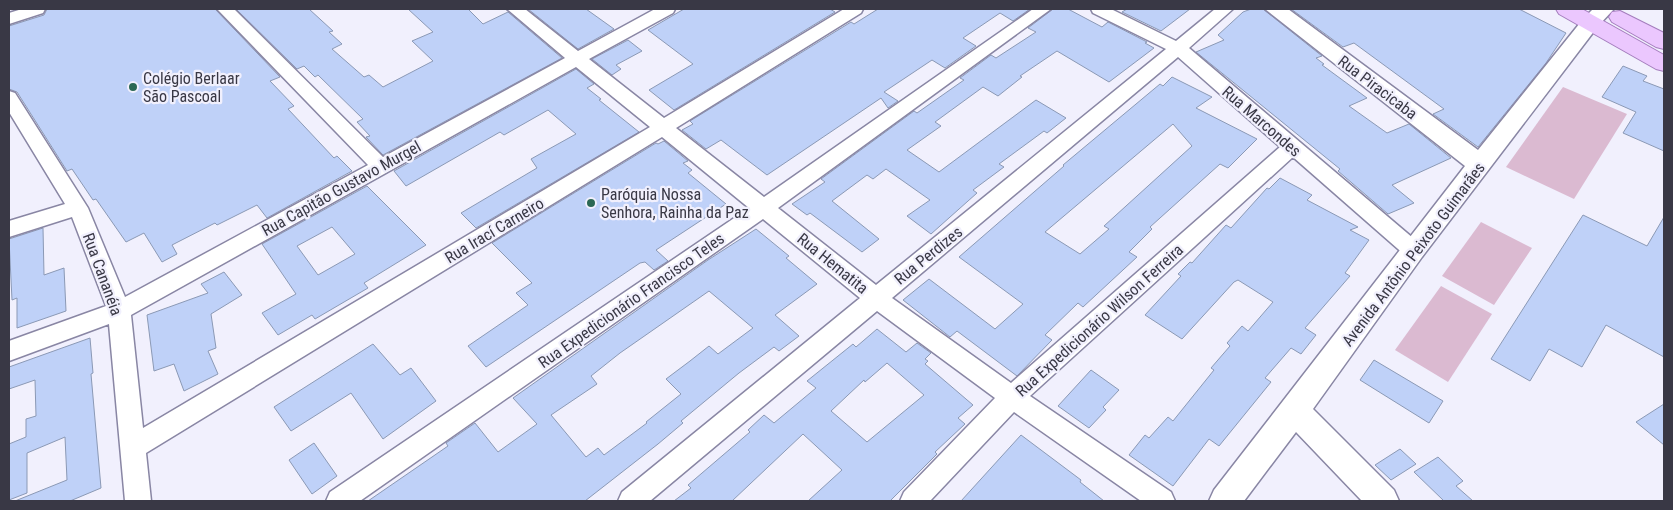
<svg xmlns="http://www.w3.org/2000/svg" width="1673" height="510" font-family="'Roboto Condensed',sans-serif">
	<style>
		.green { fill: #dbbad1 }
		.building { fill: #bfd1f8; stroke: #8b99b5; fill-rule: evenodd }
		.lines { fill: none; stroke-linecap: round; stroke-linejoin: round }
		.minor-casing { stroke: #8986a4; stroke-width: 3 }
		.tertiary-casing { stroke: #8986a4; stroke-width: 3 }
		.primary-casing { stroke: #a47dbd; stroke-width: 2 }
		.minor { fill: #fff; fill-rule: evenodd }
		.tertiary { fill: #fff; fill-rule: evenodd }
		.primary { fill: #ebc7fe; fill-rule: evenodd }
		.poi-dot { fill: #2b6854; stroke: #f1f0fd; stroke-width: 2 }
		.labels { text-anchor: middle; stroke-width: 4.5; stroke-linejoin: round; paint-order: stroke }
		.poi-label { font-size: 16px; fill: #393845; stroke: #f1f0fd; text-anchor: start }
		.street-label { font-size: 16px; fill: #393845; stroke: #f1f0fd }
	</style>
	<rect width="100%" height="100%" fill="#f1f0fd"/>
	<g class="green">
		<polygon points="1563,87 1627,114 1574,199 1506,167"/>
		<polygon points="1481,222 1532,248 1494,305 1442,276"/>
		<polygon points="1441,286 1492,314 1448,382 1395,350"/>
	</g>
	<g class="building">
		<polygon points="47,9 215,9 280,77 270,81 294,106 288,109 334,158 337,156 352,171 267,218 257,205 217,225 215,223 172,245 177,254 162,262 144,233 126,242 96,199 93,200 72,169 67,171 17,92 9,89 9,26 44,15"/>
		<polygon points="236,9 309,9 333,31 329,32 342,44 332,49 364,77 369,75 383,87 433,61 412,41 433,32 408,9 468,9 483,24 508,12 562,58 383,155 366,137 370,136 357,122 363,119 318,75 315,77 304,66 297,69"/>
		<polygon points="528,9 586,9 614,29 578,49"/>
		<polygon points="684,9 830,9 835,12 674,110 649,90 693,64 648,30"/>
		<polygon points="878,9 1030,9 1013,21 1000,13 963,38 976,46 945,68 932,60 884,92 898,101 888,108 881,98 767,175 721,140 706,149 682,130 693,124 690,121 851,22 854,24"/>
		<polygon points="1053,9 1068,9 1102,27 1108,22 1147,42 1145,43 1154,48 1109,82 1057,51 1020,76 1022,77 998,96 983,87 935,122 941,126 907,150 939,172 1036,100 1066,118 1047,133 1044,131 999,164 1004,167 973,190 977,193 931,234 907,216 930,200 886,169 873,179 867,175 832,201 879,239 862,252 810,213 807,215 792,204 825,182 821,179 914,111 917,113 964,80 960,78 991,55 996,58 1036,32 1028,28"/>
		<polygon points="1127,9 1190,9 1161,31 1122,12"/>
		<polygon points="1251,9 1263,9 1322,56 1316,58 1324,64 1322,65 1367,98 1349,106 1387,133 1409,124 1451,158 1392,185 1414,203 1388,214 1338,171 1340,169 1196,52 1224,40 1218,35 1243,12"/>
		<polygon points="1291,9 1519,9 1566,33 1546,63 1478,147 1433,114 1444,109 1354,43 1343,47"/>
		<polygon points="628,40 642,51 616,65 621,69 612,75 592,59"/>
		<polygon points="1623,66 1647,76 1643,81 1664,89 1664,151 1623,133 1636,112 1602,97"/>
		<polygon points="576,69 594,84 587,88 601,99 599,100 639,132 476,228 461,213 537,168 531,159 576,134 548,110 504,135 500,132 406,186 394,171"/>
		<path d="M1172,77L1212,97L1196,108L1257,139L1228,168L1220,164L1150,227L1152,229L1129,252L1137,257L1083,307L1078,303L1045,335L1052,340L1017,376L957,331L950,337L903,300L929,279L995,329L1023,304L959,257L1064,166L1063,165L1160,84L1163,86ZM1173,124L1192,146L1104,226L1109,229L1080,254L1045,232Z"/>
		<polygon points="664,141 688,161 683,163 692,170 688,173 726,204 656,250 668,261 654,270 645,262 640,263 486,367 468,346 528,305 516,293 532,283 492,243 656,143 658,144"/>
		<polygon points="1280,178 1312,195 1307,200 1358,227 1350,230 1369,240 1345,273 1350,276 1305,328 1316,335 1301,354 1291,348 1265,378 1271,382 1219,446 1209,439 1173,486 1129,455 1145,435 1149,438 1168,417 1173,421 1214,370 1211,368 1230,346 1227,343 1242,326 1248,331 1273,302 1238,280 1234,282 1182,339 1145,315 1181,276 1178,274 1190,262 1192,263 1226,225 1231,228 1267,188 1269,189"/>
		<path d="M367,186L426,245L364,283L368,288L315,319L312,315L278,335L262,313L296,294L262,244ZM332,227L355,254L318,275L297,246Z"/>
		<polygon points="1583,215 1647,246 1664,217 1664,357 1606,325 1582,367 1549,349 1530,381 1491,359"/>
		<polygon points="43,228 44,275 64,268 66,311 17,328 17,298 12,300 9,239"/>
		<path d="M756,229L789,256L786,258L817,284L775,315L799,336L779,351L774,347L739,373L681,421L683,423L658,444L585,501H368L448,446L446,443L475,423L498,452L537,424L513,398L708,260ZM709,291L753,328L718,354L709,346L690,361L666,379L681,394L646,422L647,423L604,455L598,448L586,457L551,415L597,384L591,376L620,353Z"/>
		<polygon points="224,272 242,295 211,314 216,348 208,351 218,374 184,391 174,364 154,371 147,315 208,293 201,284"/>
		<path d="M877,329L906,352L917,343L931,353L925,359L928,361L925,364L973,405L958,418L965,424L935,452L937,454L890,501H808L842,470L803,434L732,501H674L691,488L688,485L750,432L748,430L764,415L774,423L816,388L807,381L853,344L856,347ZM887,363L924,395L867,442L831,411L864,380L865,382Z"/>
		<polygon points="90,338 93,373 91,374 101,488 70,501 15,501 67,480 65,437 27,453 27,493 9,500 9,444 26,437 26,419 36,416 35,380 9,389 9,367"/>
		<polygon points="373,344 400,375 411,368 436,401 383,439 351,393 291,431 274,407"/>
		<polygon points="1374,360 1443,401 1429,423 1360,380"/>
		<polygon points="1091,370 1119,390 1103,407 1106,410 1089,428 1058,406"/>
		<polygon points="1664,404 1664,445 1636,422"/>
		<polygon points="1021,435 1081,480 1080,482 1104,501 961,501"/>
		<polygon points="314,443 337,476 312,494 289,460"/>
		<polygon points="1400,449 1416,464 1391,480 1375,465"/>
		<polygon points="1438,457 1463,481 1456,486 1473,501 1444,501 1414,472"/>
	</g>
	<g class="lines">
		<g class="minor-casing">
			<g id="minor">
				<polygon points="22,9 45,9 43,13 9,24 9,13"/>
				<path d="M217,9H234L383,157L565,58L507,9H525L578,51L655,9H675L673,13L589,59L664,118L844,9H863L861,13L676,128L764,197L1033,9H1051L778,208L876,285L1166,49L1093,13L1091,9H1111L1176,41L1215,9H1233L1189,48L1420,244L1424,250L1420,256L1413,258L1406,256L1293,157L1030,396L1171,492L1175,501H1141L1014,412L930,501H900L904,492L995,398L877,311L650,501H618L622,492L860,298L763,219L360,501H326L330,492L749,208L662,137L146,453L151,501H125L109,324L9,361V341L106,306L72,217L9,237V221L65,204L9,112V91L15,93L88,208L125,297L368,165ZM1178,57L1280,147L1011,383L892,298ZM576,67L650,127L143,428L131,315Z"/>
			</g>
		</g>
		<g class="tertiary-casing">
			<polygon id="tertiary" points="1265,9 1288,9 1478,150 1584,18 1593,9 1614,9 1598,26 1422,257 1313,409 1394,490 1399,501 1362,501 1296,432 1244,501 1209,501 1214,490 1465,166"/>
		</g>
		<g class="primary-casing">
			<g id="primary">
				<polygon points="1556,9 1582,9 1664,55 1664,71 1656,69 1559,14"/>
				<polygon points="1620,11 1664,33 1664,49 1656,47 1612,22 1609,17 1612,12"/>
			</g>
		</g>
		<use href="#minor" class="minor"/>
		<use href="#tertiary" class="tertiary"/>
		<use href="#primary" class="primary"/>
	</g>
	<g class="poi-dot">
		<circle cx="133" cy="87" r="5"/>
		<circle cx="591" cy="203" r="5"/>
	</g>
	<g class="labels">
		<g class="poi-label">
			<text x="143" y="84">Colégio Berlaar<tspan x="143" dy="18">São Pascoal</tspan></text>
			<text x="601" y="200">Paróquia Nossa<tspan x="601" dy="18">Senhora, Rainha da Paz</tspan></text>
		</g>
		<g class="street-label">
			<text transform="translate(1378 87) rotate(37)" y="6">Rua Piracicaba</text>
			<text transform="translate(1262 121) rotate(41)" y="6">Rua Marcondes</text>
			<text transform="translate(341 188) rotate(-29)" y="6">Rua Capitão Gustavo Murgel</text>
			<text transform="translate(494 230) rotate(-31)" y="6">Rua Irací Carneiro</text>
			<text transform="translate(1413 254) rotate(-53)" y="6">Avenida Antônio Peixoto Guimarães</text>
			<text transform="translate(928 255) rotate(-39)" y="6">Rua Perdizes</text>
			<text transform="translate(833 263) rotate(39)" y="6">Rua Hematita</text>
			<text transform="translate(103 274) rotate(70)" y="6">Rua Cananéia</text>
			<text transform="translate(631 300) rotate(-35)" y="6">Rua Expedicionário Francisco Teles</text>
			<text transform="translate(1099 320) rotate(-42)" y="6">Rua Expedicionário Wilson Ferreira</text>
		</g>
	</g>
	<rect width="1673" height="510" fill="none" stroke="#393845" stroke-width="20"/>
</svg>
